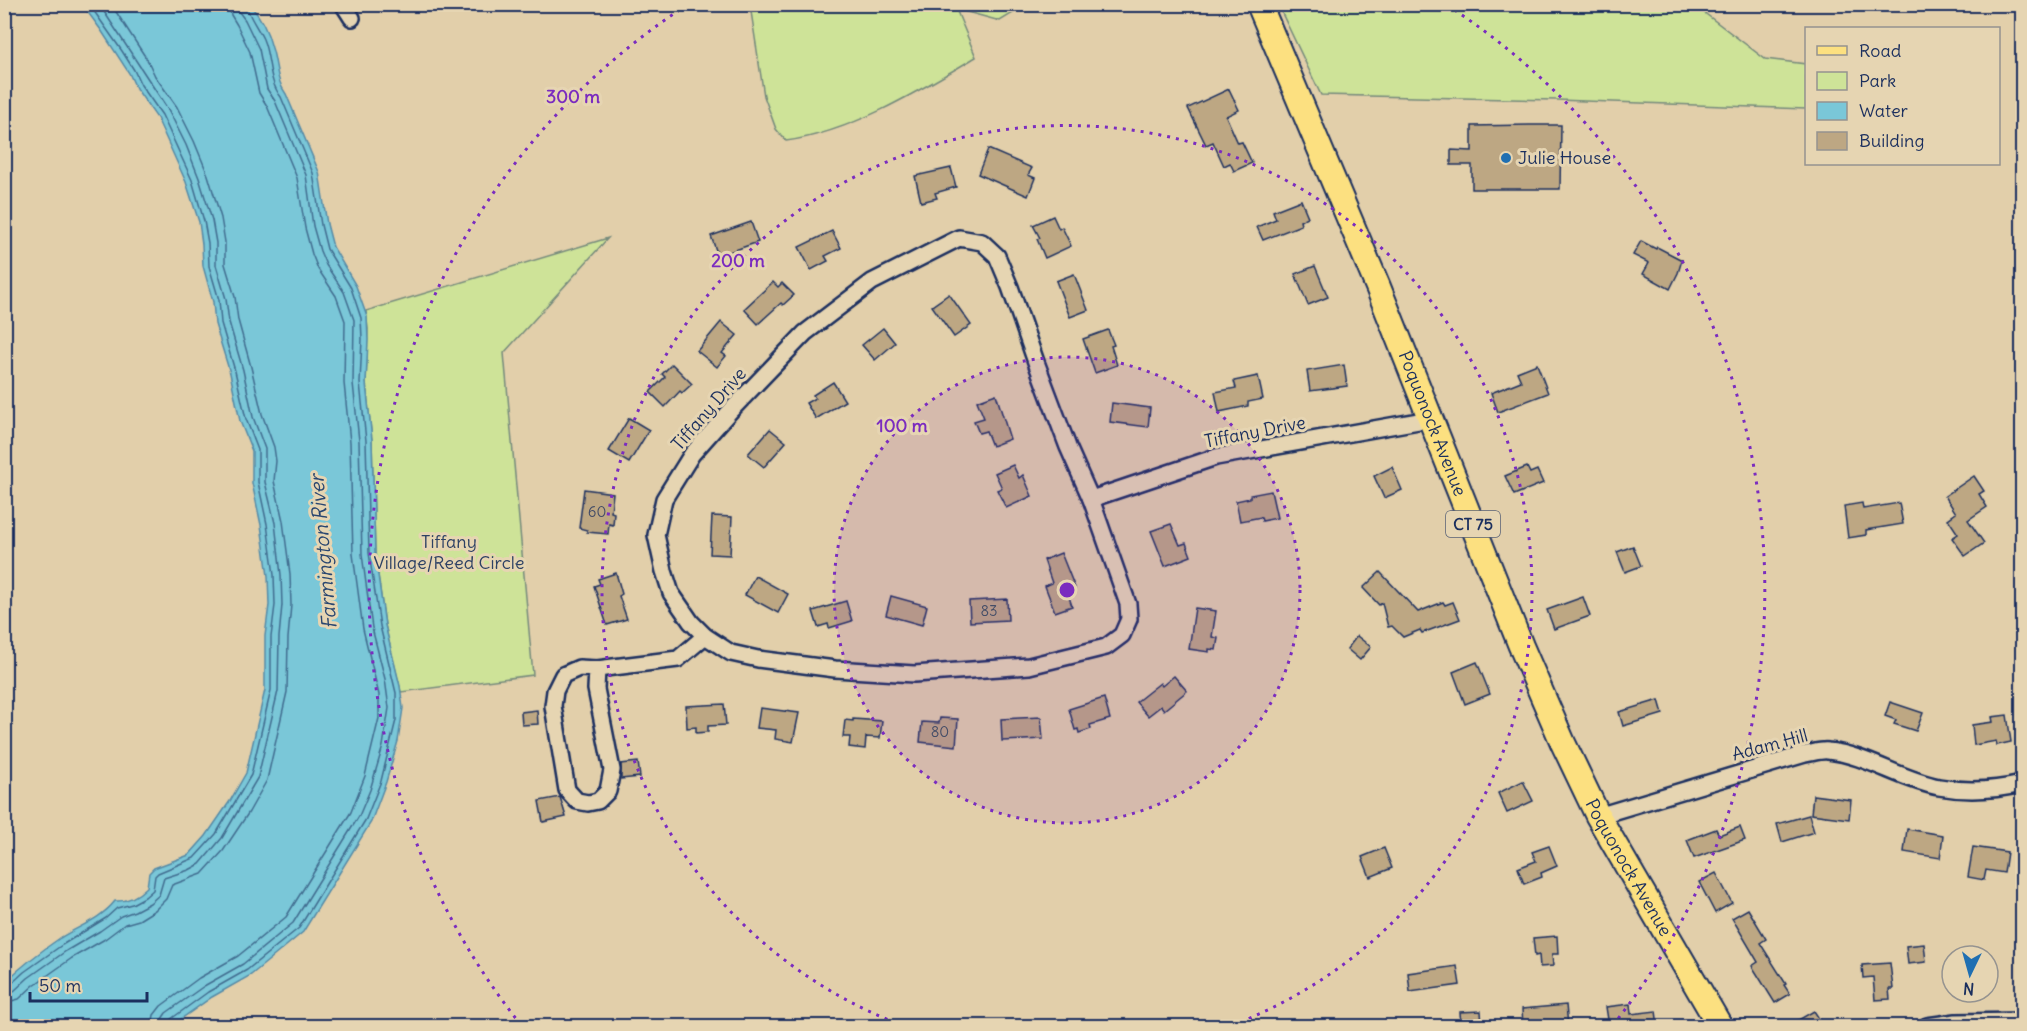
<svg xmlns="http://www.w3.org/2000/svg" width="2027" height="1031" font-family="Delius,sans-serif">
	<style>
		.green { fill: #cee398; stroke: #74897b; stroke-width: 1.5 }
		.water { fill: #7ac7d8; stroke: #548aa7; stroke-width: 1.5 }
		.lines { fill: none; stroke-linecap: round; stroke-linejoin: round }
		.shore { stroke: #416c8f; stroke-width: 1.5 }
		.building { fill: #bda783; stroke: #1b2f5e; stroke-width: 1.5 }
		.minor-casing { stroke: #1b2f5e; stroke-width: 20 }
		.primary-casing { stroke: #1b2f5e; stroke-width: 28 }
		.minor { stroke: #e6d5b2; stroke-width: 15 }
		.primary { stroke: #fce080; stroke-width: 24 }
		.ring { fill: none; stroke: #7b2cbf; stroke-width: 3; stroke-dasharray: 3 6 }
		.poi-dot { fill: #1f6fb2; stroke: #e6d5b2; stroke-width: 2 }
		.labels { text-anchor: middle; stroke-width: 6; stroke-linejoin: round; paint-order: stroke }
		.number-label { font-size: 15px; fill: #444d67 }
		.shield { fill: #e6d5b2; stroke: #586177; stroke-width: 1.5 }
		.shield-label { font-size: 16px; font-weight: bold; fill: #1b2f5e }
		.poi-label { font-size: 18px; fill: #1b2f5e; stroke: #e6d5b2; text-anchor: start }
		.street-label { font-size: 18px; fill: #1b2f5e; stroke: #e6d5b2 }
		.park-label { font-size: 18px; fill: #2d4164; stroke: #e6d5b2 }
		.water-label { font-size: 20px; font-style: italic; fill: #294670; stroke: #e6d5b2 }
		.centre { fill: #7b2cbf; stroke: #e6d5b2; stroke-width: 3 }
		.ring-label { font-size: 18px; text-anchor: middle; font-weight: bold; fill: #7b2cbf; stroke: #e6d5b2; stroke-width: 6; stroke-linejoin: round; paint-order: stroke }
	</style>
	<rect width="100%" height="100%" fill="#e2cfaa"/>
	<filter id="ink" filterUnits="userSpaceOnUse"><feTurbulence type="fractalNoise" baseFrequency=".0167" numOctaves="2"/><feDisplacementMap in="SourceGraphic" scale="12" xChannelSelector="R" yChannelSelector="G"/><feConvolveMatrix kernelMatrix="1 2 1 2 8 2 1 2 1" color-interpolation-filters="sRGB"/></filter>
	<g filter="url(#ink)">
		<g class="green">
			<path d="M750,5V4L1026,5L1000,21L956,9L976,57C919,91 852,132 786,141L776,129L764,96Z"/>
			<polygon points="1278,5 1694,5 1765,59 1806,64 1806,109 1557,100 1321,95"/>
			<polygon points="608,238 504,353 533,675 401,692 385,625 375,553 372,441 366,383 368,329 366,311"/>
		</g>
		<path class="water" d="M80,5H250C260,16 268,32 272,48C277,63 276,81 286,94L319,172L327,224L333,247L356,286L367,317L368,340L366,383L372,440L375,553L385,625L400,686L403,708L398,741L386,782L371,822L303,932L251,975L212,997L171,1026H5V982C22,966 41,951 60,938C79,926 101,919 115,901C127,902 138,896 147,887L149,873L154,868L189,855L206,836L230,801L246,773L265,690V636L269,605L268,576L261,525L252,483V451L240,421L230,373L215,324L213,302L203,266L202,244L199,222L186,182L157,118L136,88L129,73L101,30L87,11Z"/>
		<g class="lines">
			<g class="shore">
				<polyline points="4,986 10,985 24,972 62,945 106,918 117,908 132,904 145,897 153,890 155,876 158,873 194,858 216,834 251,775 271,690 271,637 275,605 274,575 267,524 258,482 258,450 246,419 235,371 221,323 219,300 209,266 208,243 204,221 192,180 162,115 141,85 134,70 122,51 89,4"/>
				<polyline points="4,994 14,991 28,978 66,951 100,931 121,916 135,911 150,903 159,895 164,878 189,870 200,864 222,838 258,777 278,691 279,637 282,605 281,575 275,523 265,482 265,449 253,417 243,370 229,322 226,299 216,265 216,243 212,220 199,178 186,145 169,111 99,4"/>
				<polyline points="4,1003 19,999 34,985 72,958 105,939 125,924 139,920 155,910 166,899 172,885 202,874 223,851 249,812 267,780 287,692 288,638 291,605 290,574 283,521 274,481 276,461 274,447 262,414 251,367 238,320 235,297 225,264 225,242 221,218 208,175 194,141 177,107 155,76 148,61 111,4"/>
				<polyline points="152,1026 154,1015 161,1006 199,978 238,956 286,917 351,812 365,776 379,718 379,695 363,629 353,554 350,442 344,383 345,321 336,296 318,269 312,254 305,228 297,178 267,106 259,93 250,52 237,25 231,15 229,4"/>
				<polyline points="161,1026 162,1019 166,1013 204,986 243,964 293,923 359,816 370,790 383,746 389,708 385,679 372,628 362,554 359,441 353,383 354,320 344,292 326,265 320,251 313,226 306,175 275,101 267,89 259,49 245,20 239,12 238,4"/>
				<path d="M168,1026L171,1019L208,992L247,970L299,928L366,819L381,781L396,720V693L380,626L369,553L366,441L360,383L362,339L361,318L351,288L327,249L321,225L313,173L281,97C268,81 271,58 263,39C258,28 247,14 246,4"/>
			</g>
		</g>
		<g class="building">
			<polygon points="1229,89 1239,110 1226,116 1238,143 1242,142 1252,163 1234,171 1230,163 1224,166 1213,142 1206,145 1188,108"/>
			<polygon points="1529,125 1561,125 1560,189 1472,189 1472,165 1451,165 1451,150 1472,151 1472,126"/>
			<polygon points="988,149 1032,168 1028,175 1035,178 1028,196 978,174"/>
			<polygon points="951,168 956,187 935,193 937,198 921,202 915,176"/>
			<polygon points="1301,200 1308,217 1300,221 1301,225 1263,240 1257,227 1276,219 1273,211"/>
			<polygon points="1053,216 1059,229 1062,227 1071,246 1045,258 1037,239 1040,238 1033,225"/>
			<polygon points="751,222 758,242 718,256 711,236"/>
			<polygon points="832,231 841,248 825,256 828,261 811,270 799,247"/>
			<polygon points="1641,241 1656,249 1657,247 1682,260 1678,273 1670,289 1643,274 1649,263 1633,255"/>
			<polygon points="1315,266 1328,297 1308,305 1295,274"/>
			<polygon points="1074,274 1088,310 1070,317 1056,281"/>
			<polygon points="773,282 778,287 782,283 794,295 783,305 781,303 758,324 744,309"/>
			<polygon points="949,294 971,325 954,337 932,306"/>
			<polygon points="721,322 737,335 722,353 726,356 717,367 697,351"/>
			<polygon points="883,328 895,343 875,360 862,345"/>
			<polygon points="1108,330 1114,345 1111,346 1117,365 1095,373 1083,339"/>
			<polygon points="672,364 692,384 682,393 680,391 665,407 650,392 665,377 662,374"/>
			<polygon points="1537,364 1548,393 1498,412 1491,393 1521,381 1517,372"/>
			<polygon points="1344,365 1347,386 1310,391 1307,371"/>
			<polygon points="1258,376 1263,399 1248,402 1248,406 1219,412 1215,392 1236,388 1234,381"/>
			<polygon points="833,382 845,401 816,419 806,403 815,398 813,395"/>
			<polygon points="996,394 1010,439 992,446 986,431 979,433 974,421 984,418 977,401"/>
			<polygon points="1112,403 1150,408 1148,427 1110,422"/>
			<polygon points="629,418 649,430 629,463 609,451"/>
			<polygon points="770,429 786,442 764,467 748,454"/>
			<polygon points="1013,465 1019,478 1023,475 1032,496 1006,508 997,490 1002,488 995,473"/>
			<polygon points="1392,467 1402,490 1384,498 1374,476"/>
			<polygon points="1527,467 1530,473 1537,470 1543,483 1514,495 1505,476"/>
			<polygon points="1974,476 1984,491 1979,494 1987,507 1968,520 1984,543 1965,556 1952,538 1958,534 1948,519 1956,513 1945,496"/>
			<polygon points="584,489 613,493 611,512 614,513 613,525 609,524 608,534 587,532 587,530 579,528"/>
			<polygon points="1271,491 1277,518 1262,521 1261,517 1240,521 1236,501 1250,498 1250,495"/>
			<polygon points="1862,503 1863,509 1899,503 1903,524 1866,530 1866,535 1848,538 1844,506"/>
			<polygon points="712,516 732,517 730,555 710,554"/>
			<polygon points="1171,524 1180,545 1186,543 1191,556 1165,566 1151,531"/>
			<polygon points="1633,546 1641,566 1625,572 1617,552"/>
			<polygon points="1061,553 1075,588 1067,591 1072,606 1055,612 1045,586 1052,583 1044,560"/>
			<polygon points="1380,572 1418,612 1443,602 1445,605 1453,602 1460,619 1422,633 1420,630 1403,637 1392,626 1388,627 1382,603 1379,605 1363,588"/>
			<polygon points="616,573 622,594 619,596 627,619 607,625 594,586 600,584 598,579"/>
			<polygon points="755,576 788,594 778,613 745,595"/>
			<polygon points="891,596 927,606 922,625 886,615"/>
			<polygon points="1583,597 1590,616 1554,629 1547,610"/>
			<polygon points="1007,599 1008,620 970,622 969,601"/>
			<polygon points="846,601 852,621 829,628 828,624 818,627 813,611"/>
			<polygon points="1195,608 1216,611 1212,637 1218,638 1216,650 1209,649 1209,652 1189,649"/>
			<polygon points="1357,636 1371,647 1360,660 1347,649"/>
			<polygon points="1477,662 1490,694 1465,704 1453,672"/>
			<polygon points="1174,676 1187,691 1164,710 1161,706 1148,716 1136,702 1160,683 1162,686"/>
			<polygon points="1104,698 1110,719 1090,725 1091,729 1079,733 1078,729 1075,730 1069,709"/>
			<polygon points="1659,700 1663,714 1623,726 1619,712"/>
			<polygon points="1890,702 1923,713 1916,731 1894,724 1896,720 1885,716"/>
			<polygon points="724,704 726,725 708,726 708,732 696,733 696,727 687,728 686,706"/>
			<polygon points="760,708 799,713 793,742 775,739 776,730 757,728"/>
			<polygon points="537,710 538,724 522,725 521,712"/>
			<polygon points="2007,715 2011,742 1997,745 1996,741 1974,745 1972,725 1993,722 1992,717"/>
			<polygon points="1041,717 1043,739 1002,741 1001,719"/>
			<polygon points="940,718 958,719 956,746 920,742 922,722 939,723"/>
			<polygon points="853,719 882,721 880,738 866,737 865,749 849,747 850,737 843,737 845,720 853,721"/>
			<polygon points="638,762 640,777 621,779 621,764"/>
			<polygon points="1523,781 1533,801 1507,813 1498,793"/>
			<polygon points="1813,795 1851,800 1849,819 1811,814"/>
			<polygon points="560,797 566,817 543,822 539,801"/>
			<polygon points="1809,815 1814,832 1782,842 1777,824"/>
			<polygon points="1740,827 1745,840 1694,858 1687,840 1716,829 1719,835"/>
			<polygon points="1907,829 1943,835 1940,858 1904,852"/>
			<polygon points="1549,846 1557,866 1541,873 1542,877 1524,884 1518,868 1536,861 1532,852"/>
			<polygon points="1973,847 2007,852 2004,873 1986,870 1984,880 1968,877"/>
			<polygon points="1384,848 1392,868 1370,877 1362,857"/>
			<polygon points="1716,873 1732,903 1715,913 1699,882"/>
			<polygon points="1748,909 1766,939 1760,943 1786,984 1784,985 1790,994 1775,1003 1752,966 1758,962 1732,918"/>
			<polygon points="1557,936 1558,954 1552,954 1553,966 1540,967 1539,955 1535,956 1533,938"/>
			<polygon points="1924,944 1926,962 1908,964 1906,946"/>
			<polygon points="1890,963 1893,989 1889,989 1890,999 1875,1000 1873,977 1863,978 1862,965"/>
			<polygon points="1457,966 1460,985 1410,992 1408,973"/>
			<polygon points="1630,1004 1631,1014 1656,1011 1658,1026 1609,1026 1606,1007"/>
			<polygon points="1566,1005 1568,1026 1523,1026 1522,1009"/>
			<polygon points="1481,1011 1482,1026 1461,1026 1460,1012"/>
			<polygon points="1814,1011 1824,1026 1788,1026"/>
		</g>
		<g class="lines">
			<g class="minor-casing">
				<g id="minor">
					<polyline points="343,4 352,18"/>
					<polygon points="959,238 982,242 997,256 1010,287 1036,362 1068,447 1091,499 1128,604 1129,619 1122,635 1106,647 1029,666 914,674 835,669 758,659 731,653 705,636 691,622 671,593 664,571 656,535 664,499 692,454 731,410 805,333 872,282"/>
					<polyline points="1091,499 1216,457 1430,419"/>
					<polyline points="597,669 579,668 563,675 555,691 553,706 567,790 577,801 588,803 598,801 608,791 612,770 596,689 597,669 678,659 705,636"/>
					<path d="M1598,816L1805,754C1813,753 1821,750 1828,751C1867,755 1901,780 1939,787C1966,792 1996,790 2022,784"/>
					<polyline points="1927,1026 1956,1022 2022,1021"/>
				</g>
			</g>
			<g class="primary-casing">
				<g id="primary">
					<path id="s1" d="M1259,4L1378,287L1521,646L1563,743L1598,816L1720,1026"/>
				</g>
			</g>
			<use href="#minor" class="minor"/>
			<use href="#primary" class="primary"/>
		</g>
	</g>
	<circle cx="1067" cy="590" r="233" fill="#7b2cbf" fill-opacity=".12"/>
	<g class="ring">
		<circle cx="1067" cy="590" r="233"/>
		<path d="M904 1026A465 465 0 1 1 1230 1026"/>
		<path d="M521 1025A698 698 0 0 1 687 5M1447 5A698 698 0 0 1 1613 1025"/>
	</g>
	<circle class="poi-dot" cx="1506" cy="158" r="6"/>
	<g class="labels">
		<g class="number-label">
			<text x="597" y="517">60</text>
			<text x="989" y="616">83</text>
			<text x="940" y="737">80</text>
		</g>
		<rect class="shield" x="1446" y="511" width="54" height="26" rx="4.5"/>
		<g class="shield-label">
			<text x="1473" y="530">CT 75</text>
		</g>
		<g class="poi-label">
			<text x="1518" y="164">Julie House</text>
		</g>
		<g class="street-label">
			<text transform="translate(709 409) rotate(-49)" y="6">Tiffany Drive</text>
			<text dy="6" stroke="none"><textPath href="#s1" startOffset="454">Poquonock Avenue</textPath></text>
			<text transform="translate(1255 432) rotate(-11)" y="6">Tiffany Drive</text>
			<text transform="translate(1770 745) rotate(-15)" y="6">Adam Hill</text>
			<text dy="6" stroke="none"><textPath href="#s1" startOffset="940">Poquonock Avenue</textPath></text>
		</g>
		<g class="park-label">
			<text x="449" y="548">Tiffany<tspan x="449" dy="21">Village/Reed Circle</tspan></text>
		</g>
		<g class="water-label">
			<text transform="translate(323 552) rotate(-95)" y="7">Farmington River</text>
		</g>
	</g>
	<circle cx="1067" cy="590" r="9" class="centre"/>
	<g class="ring-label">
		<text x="573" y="103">300 m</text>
		<text x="738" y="267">200 m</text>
		<text x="902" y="432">100 m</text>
	</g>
	<rect width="2027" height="1031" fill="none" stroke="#e6d5b2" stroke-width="24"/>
	<rect x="12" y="12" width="2003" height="1007" fill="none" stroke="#1b2f5e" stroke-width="2" filter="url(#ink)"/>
	<rect x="1805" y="27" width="195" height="138" fill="#e6d5b2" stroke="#959390" stroke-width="1.5"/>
	<rect x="1817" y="46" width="30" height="9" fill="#fce080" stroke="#959390" stroke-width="1.5"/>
	<text x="1859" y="57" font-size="18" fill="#1b2f5e">Road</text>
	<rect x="1817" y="72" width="30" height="18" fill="#cee398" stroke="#959390" stroke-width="1.5"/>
	<text x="1859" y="87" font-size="18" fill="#1b2f5e">Park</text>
	<rect x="1817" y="102" width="30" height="18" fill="#7ac7d8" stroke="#959390" stroke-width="1.5"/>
	<text x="1859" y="117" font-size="18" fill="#1b2f5e">Water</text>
	<rect x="1817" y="132" width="30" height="18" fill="#bda783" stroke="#959390" stroke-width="1.5"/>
	<text x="1859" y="147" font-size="18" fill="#1b2f5e">Building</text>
	<g transform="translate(1970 974) rotate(185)"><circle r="28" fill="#e6d5b2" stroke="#959390" stroke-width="1.5"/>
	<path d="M0-4.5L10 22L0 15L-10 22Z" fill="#1f6fb2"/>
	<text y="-9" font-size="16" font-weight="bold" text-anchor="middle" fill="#1b2f5e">N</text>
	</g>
	<path d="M30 992v9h117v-9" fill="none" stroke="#1b2f5e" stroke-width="3"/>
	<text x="39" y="992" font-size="18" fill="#1b2f5e" stroke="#e6d5b2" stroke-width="4.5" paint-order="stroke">50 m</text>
</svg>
